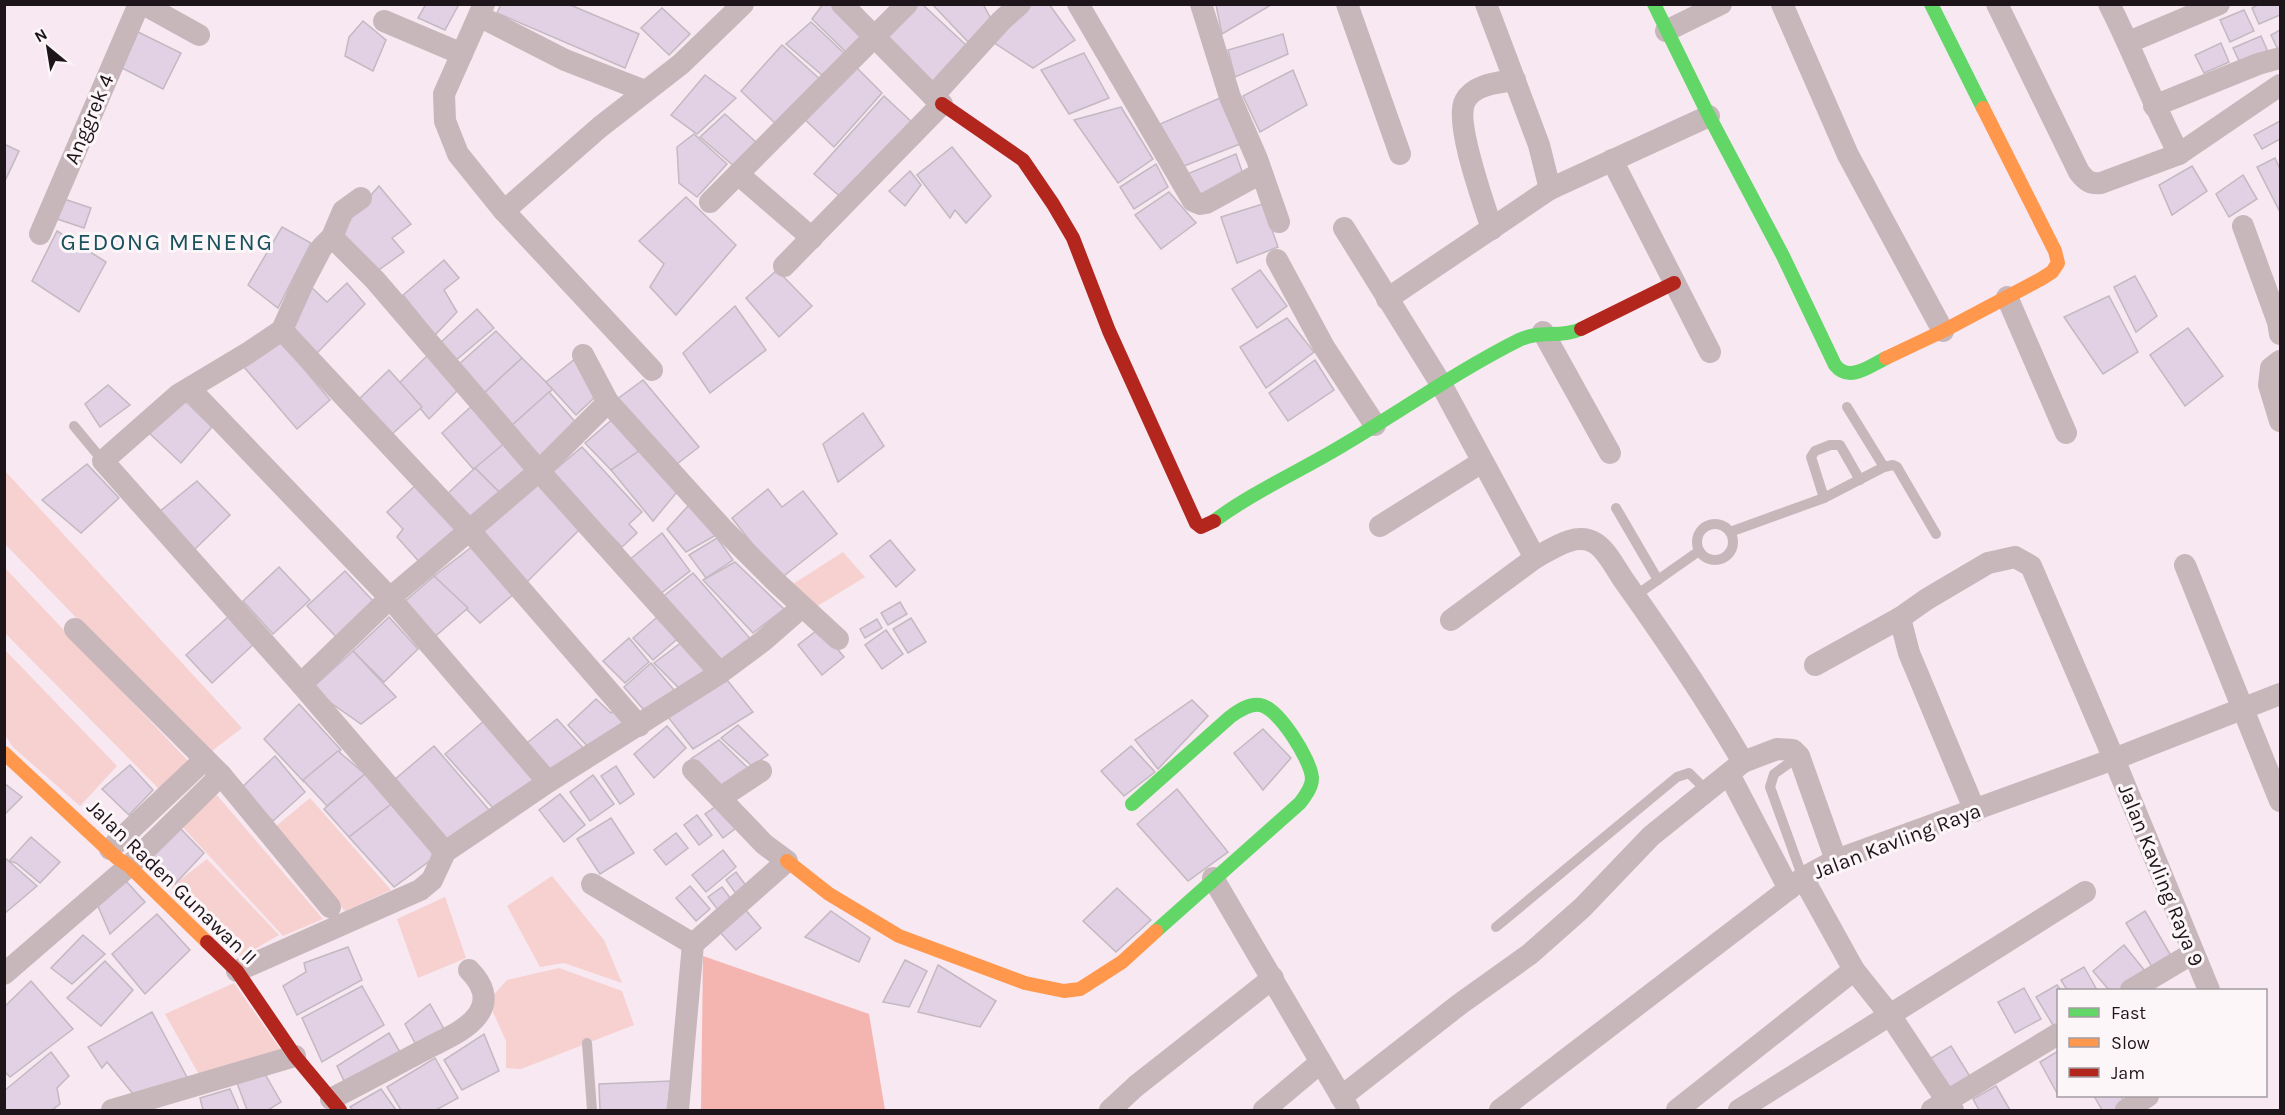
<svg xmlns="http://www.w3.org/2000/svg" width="2285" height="1115" font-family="Karla,sans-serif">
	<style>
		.green { fill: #f7d1cf }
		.forest { fill: #f4b5b0 }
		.building { fill: #e2d0e4; stroke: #c3b9c1; stroke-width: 1.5 }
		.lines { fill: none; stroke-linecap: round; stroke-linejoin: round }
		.lane { stroke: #c7b7bb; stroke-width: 10 }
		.street { stroke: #c7b7bb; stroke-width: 22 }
		.fast { stroke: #63d668; stroke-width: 14 }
		.slow { stroke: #ff974d; stroke-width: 14 }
		.jam { stroke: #b3261e; stroke-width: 14 }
		.labels { text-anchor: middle; stroke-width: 6; stroke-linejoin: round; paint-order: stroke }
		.street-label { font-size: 21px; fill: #1e151b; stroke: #fcf6f9 }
		.quarter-label { font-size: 24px; letter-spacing: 1.5px; fill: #19515d; stroke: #fcf6f9 }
	</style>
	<rect width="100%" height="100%" fill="#f7e8f1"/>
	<g class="green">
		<polygon points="5,471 242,728 208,754 5,544"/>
		<polygon points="843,552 865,577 811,610 793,584"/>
		<polygon points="4,567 189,762 162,792 5,633"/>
		<polygon points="4,649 117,766 80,806 13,747 5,735"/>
		<polygon points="215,793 323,919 283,936 179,823"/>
		<polygon points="310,798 391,890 345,911 275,827"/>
		<polygon points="207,859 279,935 241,957 171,887"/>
		<polygon points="552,876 604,940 622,983 564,963 540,967 507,906"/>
		<polygon points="445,897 466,958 418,978 397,919"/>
		<polygon points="559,968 622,991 634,1025 521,1069 506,1068 506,1041 488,1001 507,980"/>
		<polygon points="234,983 283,1053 201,1078 165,1014"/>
	</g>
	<polygon class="forest" points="703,956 869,1014 885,1110 701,1110"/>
	<g class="building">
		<polygon points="426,4 459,4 445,30 418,18"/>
		<polygon points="501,4 568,4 639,34 625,68 497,13"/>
		<polygon points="823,4 831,4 864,36 847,53 812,19"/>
		<polygon points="916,4 922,4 967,46 933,87 883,38"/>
		<polygon points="932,4 983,4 991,19 969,43"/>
		<polygon points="1029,4 1049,4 1075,40 1033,68 991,41"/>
		<polygon points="1218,4 1271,5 1222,34 1216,5"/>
		<polygon points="2259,4 2280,4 2280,15 2259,24 2252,8"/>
		<polygon points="662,8 690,34 669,55 641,28"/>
		<polygon points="2244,10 2254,31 2230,42 2220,20"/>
		<polygon points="363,21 386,40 373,71 345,56 349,37"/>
		<polygon points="811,22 845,54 822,75 786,44"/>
		<polygon points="134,30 181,53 163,89 116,65"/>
		<polygon points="2280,30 2280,52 2279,52 2271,35"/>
		<polygon points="1283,34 1288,54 1235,77 1228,50"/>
		<polygon points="2261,36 2268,52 2241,65 2233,48"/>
		<polygon points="2221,43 2229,62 2204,73 2195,55"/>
		<polygon points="782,45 822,81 776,124 741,91"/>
		<polygon points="1084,53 1109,98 1069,114 1041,70"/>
		<polygon points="853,64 882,93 834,147 801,116"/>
		<polygon points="1293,70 1307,105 1260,132 1243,96"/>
		<polygon points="705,75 736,98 697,134 671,115"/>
		<polygon points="884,96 915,125 843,199 814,174"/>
		<polygon points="1220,98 1240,144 1184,166 1160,124"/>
		<polygon points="1121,107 1153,159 1118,183 1074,120"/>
		<polygon points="725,114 757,143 735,167 700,137"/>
		<polygon points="2280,121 2280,139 2262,149 2254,135"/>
		<polygon points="694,134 727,164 697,197 679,183 677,147"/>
		<polygon points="4,144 19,151 4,183"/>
		<polygon points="952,147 991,196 966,223 955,210 950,218 917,175"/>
		<polygon points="1236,154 1244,177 1202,197 1187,174"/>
		<polygon points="2275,158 2280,169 2280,212 2257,167"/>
		<polygon points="1156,164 1168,187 1134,209 1120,187"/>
		<polygon points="2192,166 2207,191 2172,215 2159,185"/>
		<polygon points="910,171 921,185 905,206 889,191"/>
		<polygon points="2243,175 2257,199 2229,217 2216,194"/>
		<polygon points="379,186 411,224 392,238 404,252 373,274 336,235"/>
		<polygon points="1169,192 1196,223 1161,249 1135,215"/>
		<polygon points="686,197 736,245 676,315 650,287 664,264 639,241"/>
		<polygon points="61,198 91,208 84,228 54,218"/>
		<polygon points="1263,204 1278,247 1237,263 1221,217"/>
		<polygon points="282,227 311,243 278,308 248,285"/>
		<polygon points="57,231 106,262 79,312 32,281"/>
		<polygon points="444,260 459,278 444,290 457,312 435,335 403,295"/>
		<polygon points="777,270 812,306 779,337 746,298"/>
		<polygon points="1260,270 1287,306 1257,328 1232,289"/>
		<polygon points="2135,276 2157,316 2136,332 2114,287"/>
		<polygon points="347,283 365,304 317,353 289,326 310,286 327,302"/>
		<polygon points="2109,296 2138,352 2103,374 2064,317"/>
		<polygon points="735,306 766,350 710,393 683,353"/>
		<polygon points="477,309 494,328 455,361 440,343"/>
		<polygon points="1287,318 1314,352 1266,388 1240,347"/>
		<polygon points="2188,328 2223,376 2185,406 2150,355"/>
		<polygon points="496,331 522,358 482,395 458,365"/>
		<polygon points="279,339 330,400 297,429 244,367"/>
		<polygon points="428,355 458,390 429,419 399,383"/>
		<polygon points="522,358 553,389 510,427 482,395"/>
		<polygon points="575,359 594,398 576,415 546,382"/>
		<polygon points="1315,360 1334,390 1288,421 1269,393"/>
		<polygon points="389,370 422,407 391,435 358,400"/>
		<polygon points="643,380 699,447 673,467 616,400"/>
		<polygon points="108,385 130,405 100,427 85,404"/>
		<polygon points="549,392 578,425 541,463 510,427"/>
		<polygon points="181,397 212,427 181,463 147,431"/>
		<polygon points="474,404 507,441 475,471 442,433"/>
		<polygon points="863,413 884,446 838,482 823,444"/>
		<polygon points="615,417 642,449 611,470 585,443"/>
		<polygon points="507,441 529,469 500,493 475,468"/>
		<polygon points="582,447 642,512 629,524 637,533 622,547 550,474"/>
		<polygon points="642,449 677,492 653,521 611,470"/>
		<polygon points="87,464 119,498 81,533 42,500"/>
		<polygon points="475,468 500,493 470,521 445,496"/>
		<polygon points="197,481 230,515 194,550 159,512"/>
		<polygon points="538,481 582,527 526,583 481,533"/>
		<polygon points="416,485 463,532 422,565 397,537 403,529 387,512"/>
		<polygon points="768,489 782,507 803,491 837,534 780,579 732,518"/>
		<polygon points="689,505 718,534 686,552 667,529"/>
		<polygon points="662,533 690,571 660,594 629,560"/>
		<polygon points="717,538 733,560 706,578 689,555"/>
		<polygon points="890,540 915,570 896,587 870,556"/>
		<polygon points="473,546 515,593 480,623 434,576"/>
		<polygon points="735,562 784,609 753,633 703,580"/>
		<polygon points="279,567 310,600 273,634 243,601"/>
		<polygon points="345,571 375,603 339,640 307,606"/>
		<polygon points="693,573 754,643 722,665 661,598"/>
		<polygon points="434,576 468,608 432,639 402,604"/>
		<polygon points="900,602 907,614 888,625 881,613"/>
		<polygon points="662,613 682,635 653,660 633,638"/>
		<polygon points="229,616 255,643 212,683 186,655"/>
		<polygon points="389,617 418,649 384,682 353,651"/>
		<polygon points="911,618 926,642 908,653 893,629"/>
		<polygon points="877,619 882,628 865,638 860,629"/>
		<polygon points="820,628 844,657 822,675 798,645"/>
		<polygon points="886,630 903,654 882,669 865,645"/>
		<polygon points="629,638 649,662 625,683 603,661"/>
		<polygon points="686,639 714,672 682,691 654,663"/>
		<polygon points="353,651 396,697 361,724 311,689"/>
		<polygon points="651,663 675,691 644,710 624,687"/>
		<polygon points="727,680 753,712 693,749 668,717"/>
		<polygon points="596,699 611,713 617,707 630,724 590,749 568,725"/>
		<polygon points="1192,700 1208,716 1158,769 1135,740"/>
		<polygon points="299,704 341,750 304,782 264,739"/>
		<polygon points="557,719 586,751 548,774 523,746"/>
		<polygon points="484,721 538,779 494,809 445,754"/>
		<polygon points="738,725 768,755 752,766 721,738"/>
		<polygon points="667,726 686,748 654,778 634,754"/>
		<polygon points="1263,729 1291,758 1263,790 1234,753"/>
		<polygon points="719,740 752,772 721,792 691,759"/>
		<polygon points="434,746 490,811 448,840 394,780"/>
		<polygon points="1131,746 1155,772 1124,796 1101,771"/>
		<polygon points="338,751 365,774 327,806 303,780"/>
		<polygon points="275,756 305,792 273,821 240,789"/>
		<polygon points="130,765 153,790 129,815 102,789"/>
		<polygon points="616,766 634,794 620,804 601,776"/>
		<polygon points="365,774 394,802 349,837 324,809"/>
		<polygon points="593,775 614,804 590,821 570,792"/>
		<polygon points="4,783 22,797 4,815"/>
		<polygon points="1177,789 1228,852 1188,881 1137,824"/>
		<polygon points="560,794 585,825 564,842 539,810"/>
		<polygon points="394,802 435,857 394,887 349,837"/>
		<polygon points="718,805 736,828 723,838 705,814"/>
		<polygon points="697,815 712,835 699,845 684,825"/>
		<polygon points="611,818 634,853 600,874 577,839"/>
		<polygon points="180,828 204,853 175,884 147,858"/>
		<polygon points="676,833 688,848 666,865 654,850"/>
		<polygon points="31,837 60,862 40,883 16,863 9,861"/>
		<polygon points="723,850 736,867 706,892 692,875"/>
		<polygon points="4,857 37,886 4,914"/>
		<polygon points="736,872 747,887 737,895 726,880"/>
		<polygon points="126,881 145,902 110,934 97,904"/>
		<polygon points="690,886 710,909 696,921 676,898"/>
		<polygon points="722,887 731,899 718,910 708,897"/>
		<polygon points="1117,888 1151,920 1116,952 1083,921"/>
		<polygon points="743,907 761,928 736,950 718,930"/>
		<polygon points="831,911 870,938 859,962 805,937"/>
		<polygon points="2145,911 2174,961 2155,972 2126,923"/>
		<polygon points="157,914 190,950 145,994 112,954"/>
		<polygon points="83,935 105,954 72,984 51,968"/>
		<polygon points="2124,945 2145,971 2121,990 2109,990 2093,971"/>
		<polygon points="348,947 362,980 297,1015 283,986 306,972 304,963"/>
		<polygon points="905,960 927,971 909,1007 883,1002"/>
		<polygon points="105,961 133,990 101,1026 67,998"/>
		<polygon points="938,965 996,1001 980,1027 918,1012"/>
		<polygon points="2084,967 2097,990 2067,990 2061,980"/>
		<polygon points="31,981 73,1029 10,1077 4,1071 4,1007"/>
		<polygon points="2057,985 2061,990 2058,990 2058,1028 2056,1030 2036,997"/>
		<polygon points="362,986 384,1025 322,1062 302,1018"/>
		<polygon points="2024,988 2041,1019 2015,1033 1998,1002"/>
		<polygon points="430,1004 444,1029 416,1045 405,1024"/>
		<polygon points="152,1012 188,1079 133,1094 107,1062 102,1068 88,1047"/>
		<polygon points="389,1033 400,1052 345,1083 337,1066"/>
		<polygon points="484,1034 499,1071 462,1090 444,1060"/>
		<polygon points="1951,1046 1974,1083 1951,1097 1928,1060"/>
		<polygon points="2058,1051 2058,1095 2040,1062"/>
		<polygon points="51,1052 69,1076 57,1088 60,1104 52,1110 4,1110 4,1091"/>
		<polygon points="435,1058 458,1098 436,1110 401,1110 387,1087"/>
		<polygon points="265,1074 281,1102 268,1110 247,1110 237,1083"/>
		<polygon points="671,1081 667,1110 600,1110 599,1084"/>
		<polygon points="1996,1086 2010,1110 1979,1110 1973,1099"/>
		<polygon points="230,1089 239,1110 203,1110 200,1098"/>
		<polygon points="381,1089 396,1110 353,1110 350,1107"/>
		<polygon points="2094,1096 2121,1096 2126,1104 2115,1110 2102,1110"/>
	</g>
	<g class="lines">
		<g class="lane">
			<polyline points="1847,407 1884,467"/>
			<polyline points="74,426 103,461"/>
			<polyline points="1824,498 1811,457 1815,451 1830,445 1840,445 1860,480"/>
			<polyline points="1616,508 1658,580"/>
			<circle cx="1715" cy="542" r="18"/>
			<polyline points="1730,532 1824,498 1884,467 1893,465 1897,467 1936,534"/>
			<polyline points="1635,596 1699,551"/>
			<polyline points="1799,756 1774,774 1770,787 1803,878"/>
			<polyline points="1496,927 1677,777 1689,773 1707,791"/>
			<polyline points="587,1043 592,1110"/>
		</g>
		<g class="street">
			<polyline points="143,4 199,35"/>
			<polyline points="484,4 444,94 445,121 458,154 504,211 652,370"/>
			<polyline points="842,4 933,96"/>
			<polyline points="1078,4 1193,201 1200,204 1206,203 1261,173"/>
			<polyline points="1201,4 1230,97 1257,159 1279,222"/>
			<polyline points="1347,4 1400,154"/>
			<polyline points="1486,4 1539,145 1550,189"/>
			<polyline points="1782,4 1848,155 1943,331"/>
			<path d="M1997,4L2079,172C2086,181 2090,184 2101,183L2179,154L2280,85"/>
			<path d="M2109,4C2134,53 2153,105 2179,154"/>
			<polyline points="479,16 565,60 645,91"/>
			<polyline points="384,21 462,54"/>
			<polyline points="1666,31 1721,4"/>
			<polyline points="2129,42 2219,4"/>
			<polyline points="2154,106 2258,64 2280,58"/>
			<polyline points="1612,160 1710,352"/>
			<polyline points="738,174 812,238"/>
			<polyline points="361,198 343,211 332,237 322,247 304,281 282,330 248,353 178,395 103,461 301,684 445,852"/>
			<polyline points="710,202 907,4"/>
			<polyline points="504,211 600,127 681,64 743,4"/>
			<polyline points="2243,226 2278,322 2280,334"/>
			<path d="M1344,228L1441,384L1535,558C1552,549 1576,531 1595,543C1607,550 1617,571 1625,582C1667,641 1707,700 1743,762L1777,749L1793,750L1799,756L1836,860"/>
			<path d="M1492,229C1484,204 1454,122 1465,101C1474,84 1498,83 1515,80"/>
			<polyline points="40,234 139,4"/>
			<polyline points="332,237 375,280 539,471 720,673"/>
			<polyline points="1277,260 1324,347 1375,425"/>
			<polyline points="784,266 942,104 933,96 1001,21 1020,4"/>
			<polyline points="2007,297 2066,433"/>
			<polyline points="1387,299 1550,189 1709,116"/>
			<polyline points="282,330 470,531 639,726"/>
			<polyline points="1543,332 1610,453"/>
			<polyline points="583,355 608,402 722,528 776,582 838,639"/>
			<polyline points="2280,361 2271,368 2269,385 2280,421"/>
			<polyline points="191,390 390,598 548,782"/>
			<polyline points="1380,526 1482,462"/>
			<polyline points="2185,565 2280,801"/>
			<polyline points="1900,618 1909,653 1975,811"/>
			<polyline points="1451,620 1535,558"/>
			<polyline points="75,629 221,775 330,907"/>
			<polyline points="1815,665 1900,618 1927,599 1988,563 2015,557 2031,566 2114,759 2209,990"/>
			<polyline points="301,684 390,598 539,471 608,402"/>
			<polyline points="1729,774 1789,889"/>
			<polyline points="720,798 761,771"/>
			<polyline points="110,849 205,759"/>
			<polyline points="1213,878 1349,1110"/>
			<polyline points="1803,878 1854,970 1890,1015 1953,1110"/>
			<polyline points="592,884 693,944"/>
			<polyline points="237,971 420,890 432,880 445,852 548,782 720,673 763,641 802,607"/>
			<polyline points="4,974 129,866 221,775"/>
			<polyline points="2131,990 2193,953"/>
			<polyline points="1341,1097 1460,1004 1530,954 1582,908 1651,836 1743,762"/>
			<path d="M331,1099C362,1083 392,1067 422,1051C440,1041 465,1032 477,1016C490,999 482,983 469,970"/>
			<polyline points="112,1110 295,1056"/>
			<polyline points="678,1110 693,944 787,861 764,844 693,770"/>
			<polyline points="1110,1110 1136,1086 1273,978"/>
			<polyline points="1264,1110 1321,1062"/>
			<polyline points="1500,1110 1803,878 1836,860 2114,759 2280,694"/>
			<polyline points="1677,1110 1854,970"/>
			<polyline points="1739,1110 2085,892"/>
			<polyline points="1932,1110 2058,1034"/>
			<polyline points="2126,1110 2148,1096"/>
		</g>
		<g class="fast">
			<path d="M1654,4L1709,116L1783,256L1835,365C1849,383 1870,366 1886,358"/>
			<polyline points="1931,4 1983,108"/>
			<path d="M1214,521C1253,492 1298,472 1340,447C1400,412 1457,371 1519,340C1539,330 1562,338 1581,329"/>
			<path d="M1132,804L1230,717C1238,711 1249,703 1260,705C1278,707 1311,760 1312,778C1312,788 1305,796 1300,803L1156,931"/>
		</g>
		<g class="slow">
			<polyline points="1886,358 1943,331 2041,279 2052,272 2058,263 2055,251 1983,108"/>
			<polyline points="4,753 117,858 129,866 207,942"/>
			<polyline points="787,861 829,894 899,936 1025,983 1064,991 1080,989 1122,962 1156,931"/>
		</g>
		<g class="jam">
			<polyline points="942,104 1023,160 1053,204 1073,238 1109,331 1196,523 1201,527 1214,521"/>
			<polyline points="1581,329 1674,283"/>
			<polyline points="207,942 237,971 295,1056 340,1110"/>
		</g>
	</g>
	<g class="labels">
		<g class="street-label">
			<text transform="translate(89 119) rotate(-67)" y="7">Anggrek 4</text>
			<text transform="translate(1897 841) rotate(-21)" y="7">Jalan Kavling Raya</text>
			<text transform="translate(2161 875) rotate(68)" y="7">Jalan Kavling Raya 9</text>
			<text transform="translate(172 882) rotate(44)" y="7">Jalan Raden Gunawan II</text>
		</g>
		<g class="quarter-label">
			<text x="167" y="250">GEDONG MENENG</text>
		</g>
	</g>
	<rect width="2285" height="1115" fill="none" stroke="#1e151b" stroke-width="12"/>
	<rect x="2057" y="989" width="210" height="108" fill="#fcf6f9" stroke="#a39ca0" stroke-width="1.5"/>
	<rect x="2069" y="1008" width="30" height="9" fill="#63d668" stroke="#a39ca0" stroke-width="1.5"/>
	<text x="2111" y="1019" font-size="18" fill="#1e151b">Fast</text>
	<rect x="2069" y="1038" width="30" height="9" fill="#ff974d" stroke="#a39ca0" stroke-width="1.5"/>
	<text x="2111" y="1049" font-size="18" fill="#1e151b">Slow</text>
	<rect x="2069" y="1068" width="30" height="9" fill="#b3261e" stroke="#a39ca0" stroke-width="1.5"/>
	<text x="2111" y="1079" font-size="18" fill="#1e151b">Jam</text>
	<g transform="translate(48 48) rotate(330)" stroke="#fcf6f9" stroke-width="4.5" paint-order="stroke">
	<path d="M0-4.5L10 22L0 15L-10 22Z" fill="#1e151b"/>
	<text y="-9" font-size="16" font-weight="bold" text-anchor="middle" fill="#1e151b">N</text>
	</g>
</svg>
